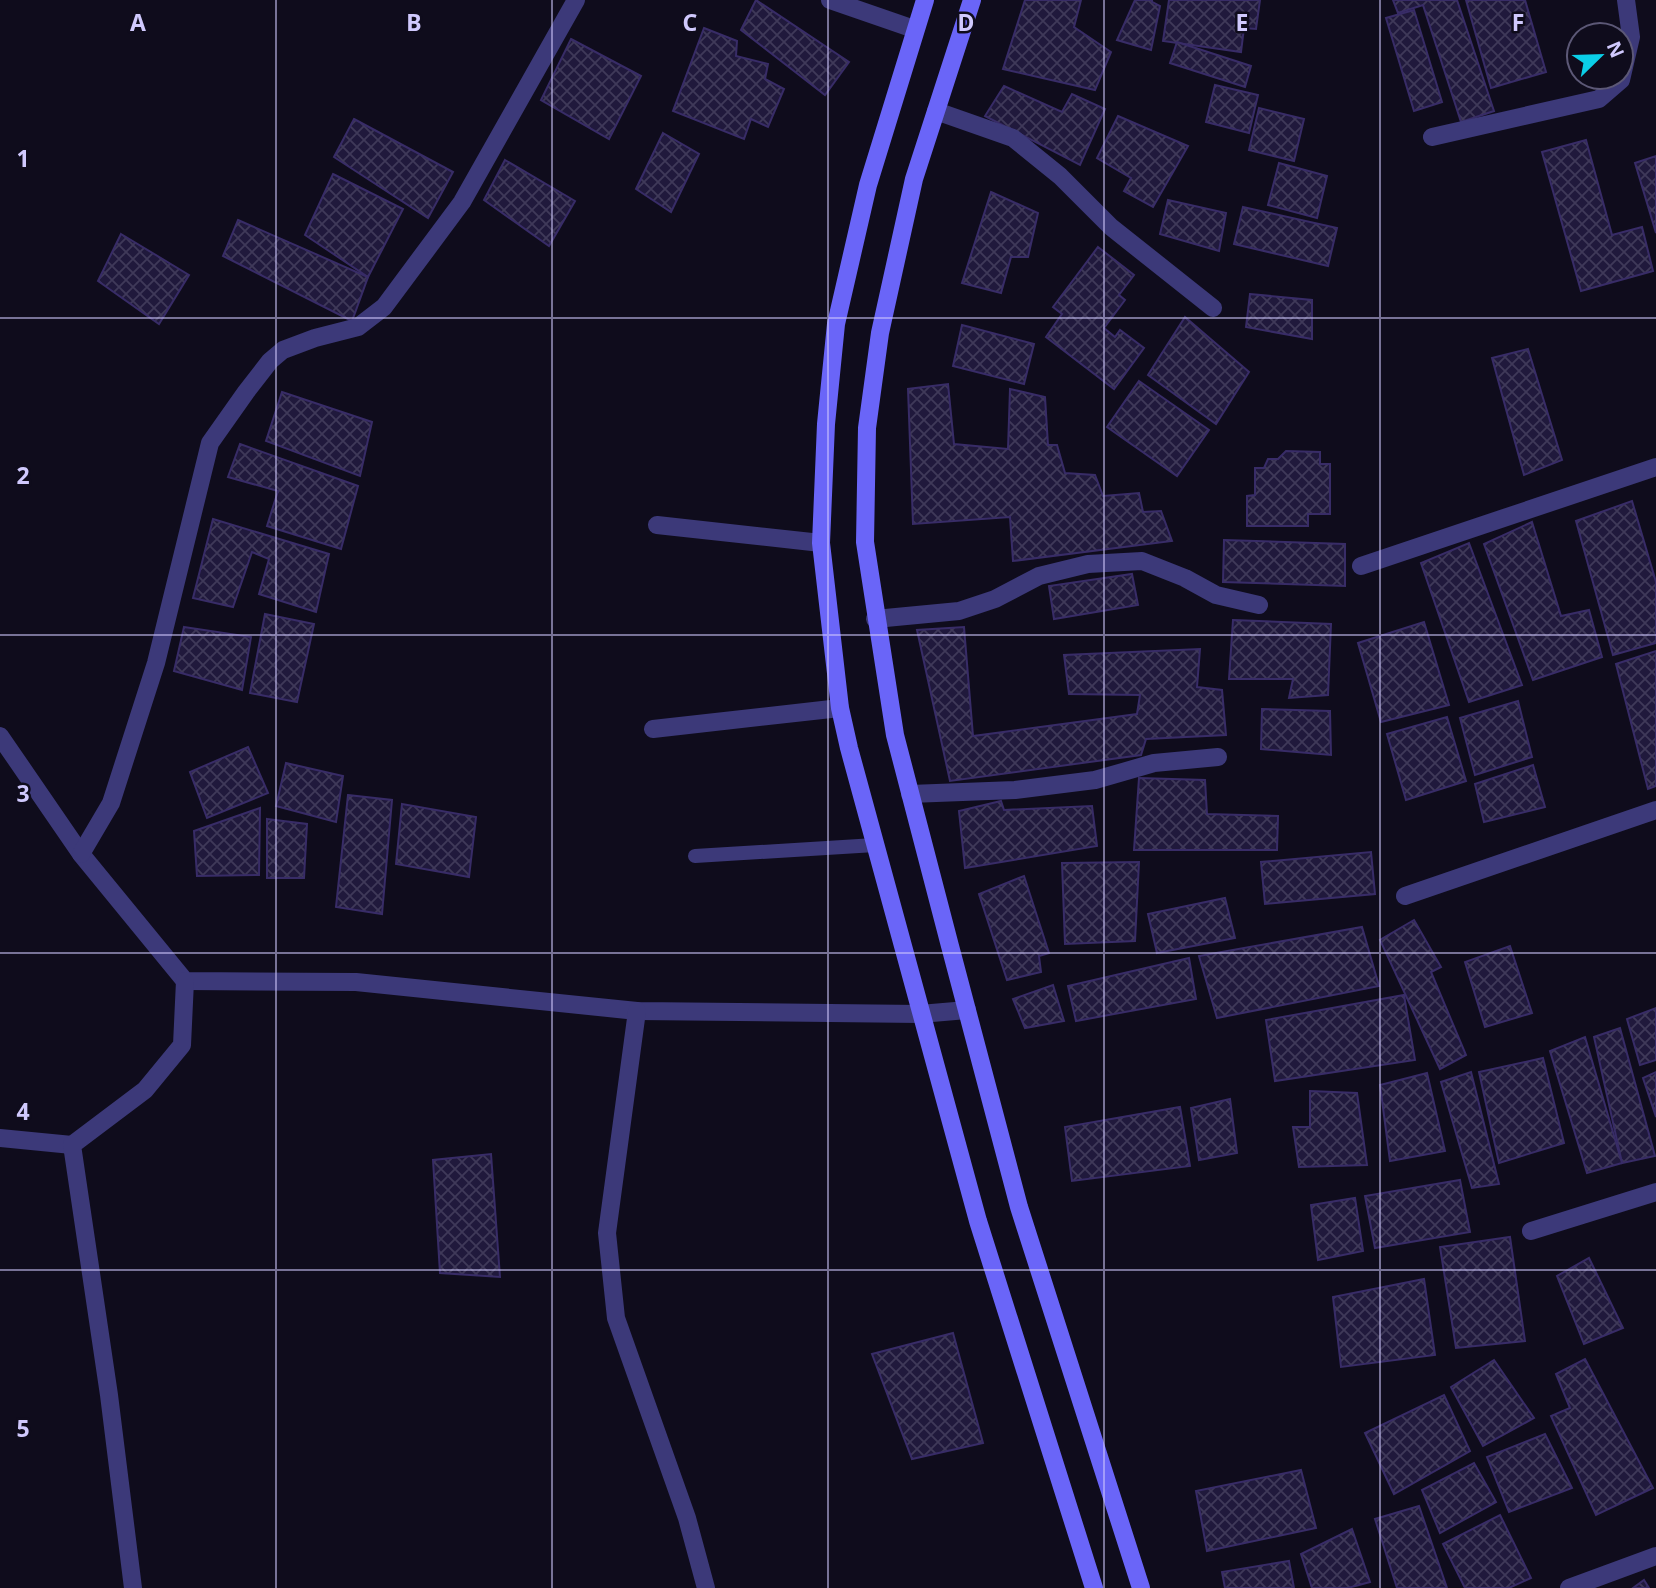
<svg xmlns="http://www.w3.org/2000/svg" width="1656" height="1588" font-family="'Noto Sans',sans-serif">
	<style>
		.building { fill: url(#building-cross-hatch); stroke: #382c67; stroke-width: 2 }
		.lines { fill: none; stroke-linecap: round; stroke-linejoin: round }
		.lane { stroke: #3c3979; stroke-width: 14 }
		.street { stroke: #3c3979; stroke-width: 18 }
		.secondary { stroke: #6a65f8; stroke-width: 18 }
		.grid { fill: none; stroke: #d0c9fd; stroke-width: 2; stroke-opacity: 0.55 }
		.grid-label { font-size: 23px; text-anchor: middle; font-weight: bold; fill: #d0c9fd; stroke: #0f0c1c; stroke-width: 5; stroke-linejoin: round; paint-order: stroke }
	</style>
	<defs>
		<pattern id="building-cross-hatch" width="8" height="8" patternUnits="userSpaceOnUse" patternTransform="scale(1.75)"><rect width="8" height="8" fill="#20193c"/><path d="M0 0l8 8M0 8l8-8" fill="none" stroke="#3f3959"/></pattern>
	</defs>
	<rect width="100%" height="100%" fill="#0f0c1c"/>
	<g class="building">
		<polygon points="756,0 849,62 825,95 741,30"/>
		<polygon points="1025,0 1081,0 1074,27 1111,52 1095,90 1003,69"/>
		<polygon points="1135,0 1152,0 1152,2 1160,6 1151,50 1117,40"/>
		<polygon points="1169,0 1260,0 1256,29 1244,28 1241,52 1163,41"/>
		<polygon points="1393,0 1457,0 1494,111 1461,122 1423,5 1398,13"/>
		<polygon points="1466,0 1525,0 1546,72 1491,88"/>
		<polygon points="1414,10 1442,102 1414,111 1386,18"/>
		<polygon points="704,28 737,41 736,56 768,64 765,79 784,89 768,127 751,119 744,139 673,111"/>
		<polygon points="571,39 641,76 609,139 541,100"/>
		<polygon points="1177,42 1251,66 1245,87 1170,63"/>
		<polygon points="1215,85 1258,95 1249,133 1206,122"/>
		<polygon points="1004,86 1062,112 1072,94 1105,109 1080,165 985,116"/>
		<polygon points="1259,108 1304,119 1294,161 1249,150"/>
		<polygon points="1118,116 1188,146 1153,207 1124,191 1131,178 1097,158"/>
		<polygon points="354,119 453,172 428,218 334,157"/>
		<polygon points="663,133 699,154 671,212 636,189"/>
		<polygon points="1586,140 1612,235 1642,227 1653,271 1581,291 1542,152"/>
		<polygon points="1656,156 1656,233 1635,163"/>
		<polygon points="505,160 575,201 549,246 484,200"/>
		<polygon points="1279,163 1327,176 1317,218 1268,205"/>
		<polygon points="333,174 403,209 368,277 305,235"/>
		<polygon points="991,192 1038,213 1028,257 1011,257 1001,293 962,283"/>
		<polygon points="1168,200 1226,213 1219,251 1160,234"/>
		<polygon points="1243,207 1337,228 1328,266 1234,244"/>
		<polygon points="238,220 368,277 352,321 223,256"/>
		<polygon points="121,234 189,275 159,324 98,281"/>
		<polygon points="1098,247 1134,275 1119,295 1125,300 1104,328 1115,337 1120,330 1144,348 1114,389 1046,337 1062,314 1053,307"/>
		<polygon points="1250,294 1312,300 1312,339 1246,327"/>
		<polygon points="1185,317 1249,372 1216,424 1148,375"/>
		<polygon points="962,325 1034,344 1024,384 953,366"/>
		<polygon points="1528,349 1562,460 1524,475 1492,358"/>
		<polygon points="1139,381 1209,430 1177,476 1107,427"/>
		<polygon points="948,384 954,444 1008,449 1010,389 1045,397 1048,445 1057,445 1065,473 1095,475 1103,496 1139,493 1143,512 1161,511 1172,541 1013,561 1010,517 913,524 908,389"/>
		<polygon points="282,392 372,422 360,476 266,441"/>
		<polygon points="240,444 358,486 341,549 267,526 278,491 228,477"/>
		<polygon points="1286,451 1320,452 1320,464 1330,464 1330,514 1308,514 1308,526 1247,526 1247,496 1255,495 1255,468 1264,468 1268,459 1278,459"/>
		<polygon points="1632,501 1656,582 1656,643 1613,655 1576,521"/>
		<polygon points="213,519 329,554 316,612 259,594 269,559 252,552 233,607 193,598"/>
		<polygon points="1532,522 1561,616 1589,610 1602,657 1533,680 1484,544"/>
		<polygon points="1224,540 1345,544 1345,586 1223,582"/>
		<polygon points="1469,543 1522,685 1469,702 1421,563"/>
		<polygon points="1132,574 1138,605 1054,619 1049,586"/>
		<polygon points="265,614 314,624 297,702 250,693"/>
		<polygon points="1233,620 1331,624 1328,695 1289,698 1293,679 1229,679"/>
		<polygon points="1424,622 1449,705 1381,722 1358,643"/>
		<polygon points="184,627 251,637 242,690 174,671"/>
		<polygon points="964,627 973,736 1137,714 1140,695 1069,694 1064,655 1200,649 1197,687 1222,690 1226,735 1146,739 1141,755 950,781 917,630"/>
		<polygon points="1656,651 1656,786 1648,789 1616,664"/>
		<polygon points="1518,701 1532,757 1475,775 1460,718"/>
		<polygon points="1262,709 1330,711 1331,755 1261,749"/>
		<polygon points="1447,717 1466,781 1406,800 1387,734"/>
		<polygon points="248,747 268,793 207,818 190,772"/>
		<polygon points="286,763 343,776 336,822 276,806"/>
		<polygon points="1533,765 1545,807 1484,822 1475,784"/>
		<polygon points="1139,778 1205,780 1207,814 1278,816 1277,850 1134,850"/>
		<polygon points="348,795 392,800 382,914 336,907"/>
		<polygon points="1001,801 1004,810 1092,806 1097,846 965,868 959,811"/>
		<polygon points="402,804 476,817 469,877 396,864"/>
		<polygon points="260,808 259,875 197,876 194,831"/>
		<polygon points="267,819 307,824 304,878 267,878"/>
		<polygon points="1371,852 1375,894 1265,904 1261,862"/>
		<polygon points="1139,862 1135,941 1065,944 1062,863"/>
		<polygon points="1024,876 1049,953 1039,956 1041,972 1007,980 979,894"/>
		<polygon points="1225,898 1235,938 1157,953 1148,914"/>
		<polygon points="1414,920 1441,967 1431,972 1466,1055 1440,1069 1380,940"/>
		<polygon points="1362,927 1379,986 1217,1018 1199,956"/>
		<polygon points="1510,946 1532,1013 1485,1027 1465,962"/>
		<polygon points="1189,958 1196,999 1076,1021 1068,986"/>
		<polygon points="1053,985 1064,1021 1025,1028 1013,999"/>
		<polygon points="1404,995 1415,1060 1275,1081 1266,1020"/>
		<polygon points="1656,1008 1656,1060 1640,1065 1627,1019"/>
		<polygon points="1620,1028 1655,1156 1622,1163 1594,1037"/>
		<polygon points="1585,1037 1622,1163 1587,1173 1550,1051"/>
		<polygon points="1543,1058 1564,1143 1499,1163 1479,1072"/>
		<polygon points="1471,1072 1499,1184 1472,1188 1441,1082"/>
		<polygon points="1656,1072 1656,1117 1643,1078"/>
		<polygon points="1427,1073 1445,1151 1390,1161 1380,1085"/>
		<polygon points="1310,1091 1357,1093 1367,1165 1299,1167 1293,1127 1310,1127"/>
		<polygon points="1230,1099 1237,1153 1199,1160 1191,1108"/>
		<polygon points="1180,1107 1190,1166 1072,1181 1065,1127"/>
		<polygon points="491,1154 500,1277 440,1273 433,1160"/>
		<polygon points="1460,1180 1470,1232 1375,1248 1365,1196"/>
		<polygon points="1355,1198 1363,1251 1318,1260 1311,1205"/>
		<polygon points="1510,1237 1525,1341 1456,1348 1440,1247"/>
		<polygon points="1589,1258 1623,1328 1584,1344 1557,1276"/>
		<polygon points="1424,1279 1435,1355 1341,1367 1333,1297"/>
		<polygon points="953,1333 983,1443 912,1459 872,1354"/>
		<polygon points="1585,1359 1653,1488 1596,1515 1551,1416 1570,1408 1556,1374"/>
		<polygon points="1494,1360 1534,1418 1483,1446 1451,1387"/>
		<polygon points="1444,1395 1470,1451 1394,1494 1365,1433"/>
		<polygon points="1545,1434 1572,1488 1509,1512 1487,1457"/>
		<polygon points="1474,1463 1496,1502 1440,1533 1422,1490"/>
		<polygon points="1301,1470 1316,1528 1207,1551 1196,1491"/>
		<polygon points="1419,1506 1447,1588 1397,1588 1375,1519"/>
		<polygon points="1500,1515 1531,1578 1509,1588 1465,1588 1443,1544"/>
		<polygon points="1352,1529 1370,1582 1348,1588 1312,1588 1301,1554"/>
		<polygon points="1289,1561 1294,1588 1225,1588 1222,1572"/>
		<polygon points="1644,1580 1649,1588 1633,1588"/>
	</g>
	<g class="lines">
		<polyline class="lane" points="695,856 875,845"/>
		<g class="street">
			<polyline points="830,0 914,29"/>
			<polyline points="936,111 1013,138 1060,176 1111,227 1213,308"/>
			<polyline points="1432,137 1599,99 1621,80 1631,37 1626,0"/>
			<polyline points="657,525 821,543"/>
			<polyline points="1361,566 1656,467"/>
			<polyline points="875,619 959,611 995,599 1039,576 1088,564 1142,561 1185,578 1216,595 1259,605"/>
			<polyline points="653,729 840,708"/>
			<polyline points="0,736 81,854 185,981 356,982 637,1011 920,1014 967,1010"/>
			<polyline points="910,794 1015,790 1095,780 1154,763 1218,757"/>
			<polyline points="81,854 111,803 156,663 210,443 246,392 270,361 283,350 315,338 358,327 384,307 462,202 576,0"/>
			<polyline points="1405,896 1656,810"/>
			<polyline points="637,1011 607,1233 616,1318 687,1518 706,1588"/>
			<polyline points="0,1138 72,1145"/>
			<polyline points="1531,1231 1656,1192"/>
			<polyline points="133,1588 109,1395 72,1145 145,1090 182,1045 185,981"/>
			<polyline points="1569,1588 1656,1556"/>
		</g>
		<g class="secondary">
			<polyline points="925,0 868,185 836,324 826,424 821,543 840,708 849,748 978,1221 1094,1588"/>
			<polyline points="972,0 914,179 880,333 867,428 865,542 895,735 950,946 1019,1207 1141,1588"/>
		</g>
	</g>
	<path class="grid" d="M276,0V1588M552,0V1588M828,0V1588M1104,0V1588M1380,0V1588M0,318H1656M0,635H1656M0,953H1656M0,1270H1656"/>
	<g class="grid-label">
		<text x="138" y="31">A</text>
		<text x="414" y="31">B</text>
		<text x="690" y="31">C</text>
		<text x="966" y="31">D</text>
		<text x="1242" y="31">E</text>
		<text x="1518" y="31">F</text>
		<text x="23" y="167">1</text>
		<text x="23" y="484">2</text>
		<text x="23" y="802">3</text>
		<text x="23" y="1120">4</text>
		<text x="23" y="1437">5</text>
	</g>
	<g transform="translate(1600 56) rotate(67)"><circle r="33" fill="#0f0c1c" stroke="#5c5876" stroke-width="2"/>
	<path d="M0-5L12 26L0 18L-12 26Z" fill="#0bcfe7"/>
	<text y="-10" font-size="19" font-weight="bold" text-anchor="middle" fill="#d0c9fd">N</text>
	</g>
</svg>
